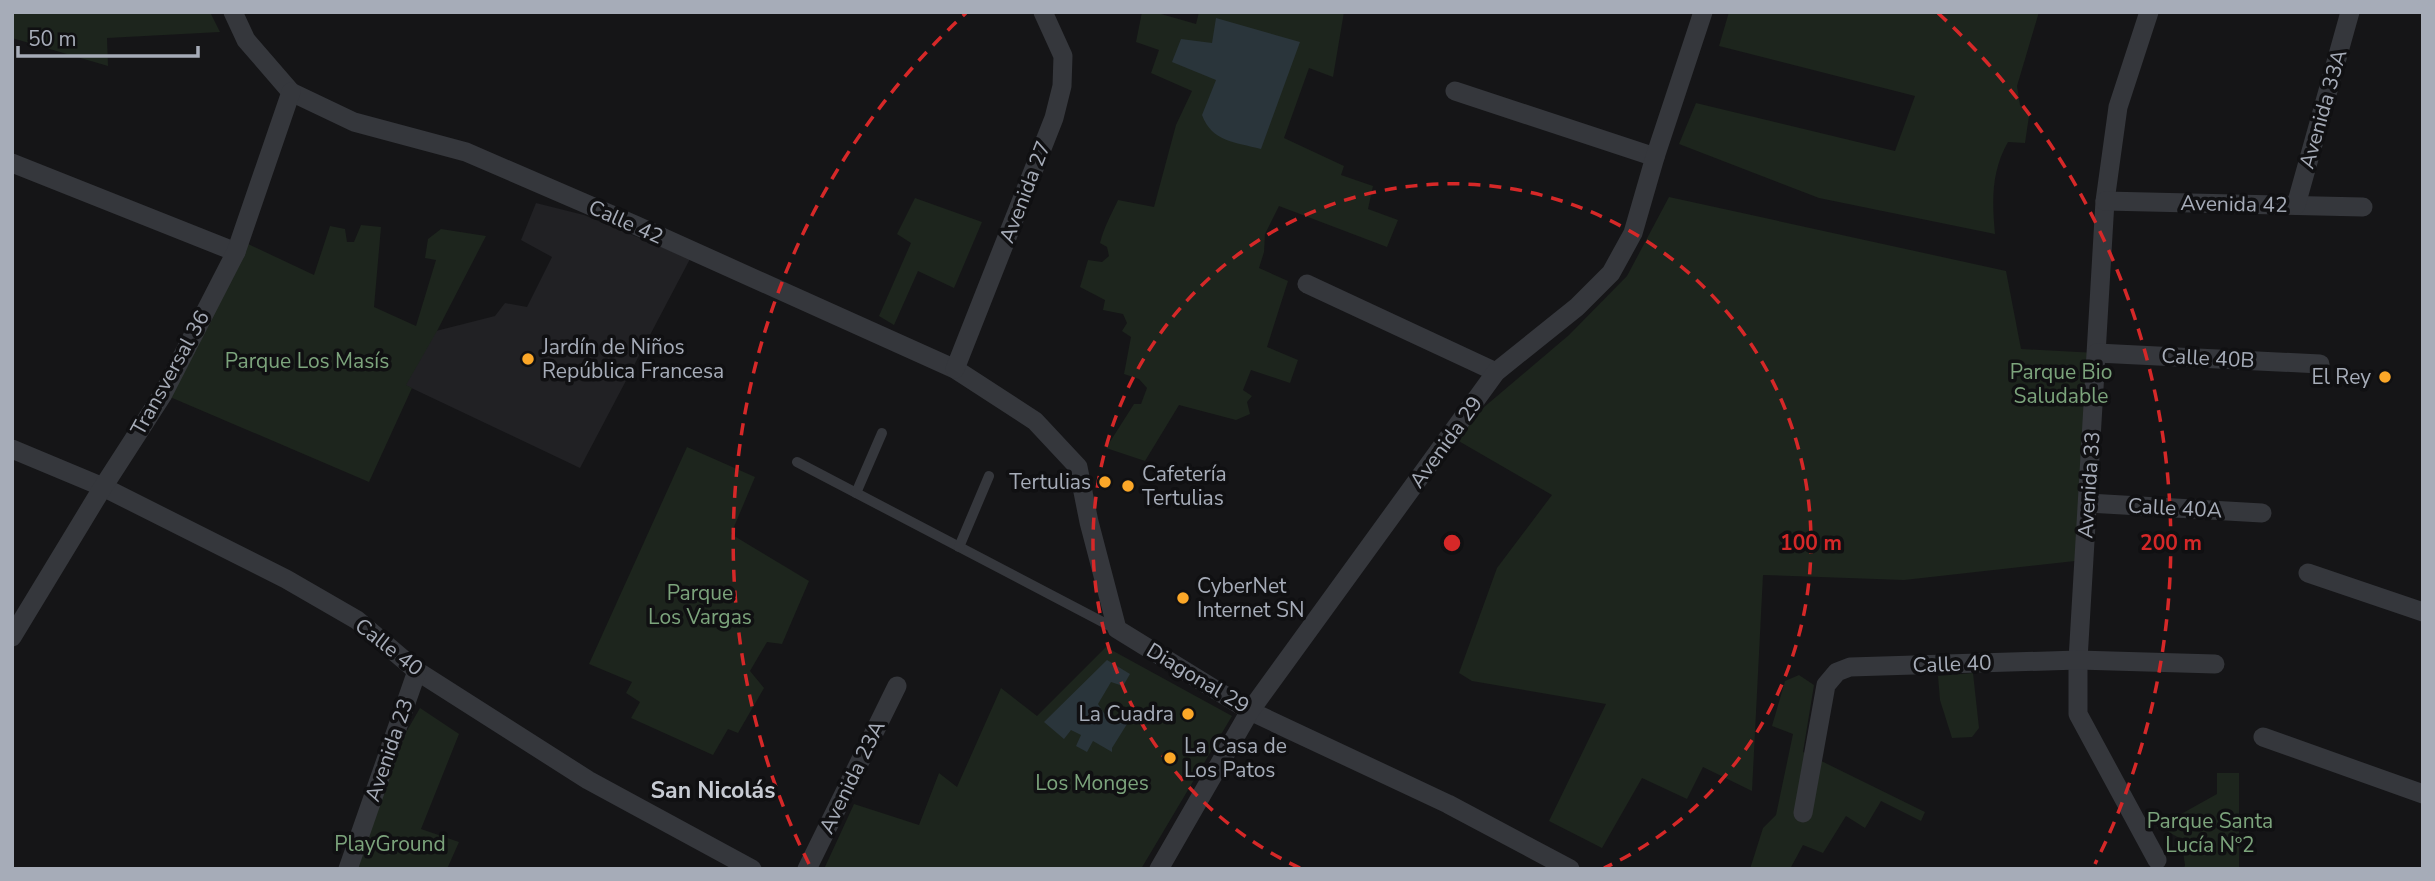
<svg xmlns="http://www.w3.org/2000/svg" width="2435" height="881" font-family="'Nunito Sans',sans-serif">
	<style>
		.built { fill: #212124 }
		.green { fill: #1d251d }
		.water { fill: #2a353b }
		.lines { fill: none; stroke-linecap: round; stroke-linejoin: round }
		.lane { stroke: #35373c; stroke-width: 10 }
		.street { stroke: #35373c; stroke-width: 19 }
		.ring { fill: none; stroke: #d62828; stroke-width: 3.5; stroke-dasharray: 12 9 }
		.poi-dot { fill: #fba728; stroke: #101012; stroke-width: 2.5 }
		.labels { text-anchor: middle; stroke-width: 7; stroke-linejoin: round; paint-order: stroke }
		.street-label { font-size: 21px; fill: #a6acb8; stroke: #101012 }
		.poi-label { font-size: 21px; fill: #a6acb8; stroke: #101012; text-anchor: start }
		.park-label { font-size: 21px; fill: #7ca47c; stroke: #101012 }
		.neighbourhood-label { font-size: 23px; font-weight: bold; fill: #c7cbd3; stroke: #101012 }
		.centre { fill: #d62828; stroke: #101012; stroke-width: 3.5 }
		.ring-label { font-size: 21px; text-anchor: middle; font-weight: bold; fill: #d62828; stroke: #101012; stroke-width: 7; stroke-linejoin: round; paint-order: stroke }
	</style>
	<rect width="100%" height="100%" fill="#151517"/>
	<polygon class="built" points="536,203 584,215 690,259 580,468 405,385 432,332 495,316 505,303 527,307 552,257 521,240"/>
	<g class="green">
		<polygon points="12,12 210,12 220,32 107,38 108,66 12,38"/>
		<path d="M1142,12H1154L1196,24L1199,12H1344L1333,77L1309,68L1284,138L1344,166L1341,175L1373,186L1368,209L1398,220L1387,247L1279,206L1265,234L1264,252L1259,268L1288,281L1267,347L1298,360L1290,383L1251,370L1243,390L1252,396L1247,402L1250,414L1236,420L1179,405L1145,461L1106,448L1134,404H1141L1147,388L1139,379L1124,374L1131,337L1122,331L1127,323L1123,314L1103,310L1105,300L1080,287L1088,260L1102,262L1109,256L1107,247L1100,243C1104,227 1111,215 1118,200L1154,207L1176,125L1192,91L1151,73L1159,50L1136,42Z"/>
		<path d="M1729,12H2039L2017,86L2020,105L2029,116L2025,143L2008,142C1991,172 1992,201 1995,234L1819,198L1679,144L1696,103L1895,151L1915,96L1719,46Z"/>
		<polygon points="1669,197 2006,271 2021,349 2097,353 2075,561 1904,580 1763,575 1752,791 1703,767 1687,799 1642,778 1602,848 1549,821 1606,704 1472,681 1459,673 1497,568 1552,495 1450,436 1569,335 1627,276"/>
		<polygon points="915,198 982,222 954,288 918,271 894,325 879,316 911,243 897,234"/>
		<polygon points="361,225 381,227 374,307 416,326 436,260 425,258 428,239 441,229 486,236 437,331 406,385 412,388 369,482 163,394 246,243 314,275 330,226 345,229 347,242 354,242"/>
		<polygon points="687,447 755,477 731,534 809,581 782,644 767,642 750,671 764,688 738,733 728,729 713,755 631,718 640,702 626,693 632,682 589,664"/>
		<polygon points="1106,647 1232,716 1141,869 824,869 854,804 919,825 939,773 957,787 1001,688 1037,716"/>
		<polygon points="1973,673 1979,728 1972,737 1952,738 1940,700 1938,676"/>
		<polygon points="1799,675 1814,685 1803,752 1925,812 1921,821 1881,801 1865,828 1846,816 1823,853 1803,845 1790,869 1750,869 1763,828 1776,815 1793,734 1772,726 1785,681"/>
		<polygon points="420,708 459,734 421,829 459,842 447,869 357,867 397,748"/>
		<polygon points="2217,773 2239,773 2239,869 2184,869 2185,865 2181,839 2165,830 2156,828 2217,794"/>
	</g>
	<g class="water">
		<path d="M1216,18L1300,42L1261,149C1235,142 1212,142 1202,115L1216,80L1172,62L1181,39L1212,43Z"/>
		<polygon points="1107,660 1130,674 1123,686 1111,682 1098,704 1104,713 1127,724 1112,748 1112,752 1093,741 1087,752 1076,746 1081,735 1071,730 1064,739 1044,722"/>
	</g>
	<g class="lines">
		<g class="lane">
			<polyline points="797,462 1116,629"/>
			<polyline points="856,493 882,433"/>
			<polyline points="959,547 989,476"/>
		</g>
		<g class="street">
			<polyline points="233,12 246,40 291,92 354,122 466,152 635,225 955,369 1035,421 1078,467 1089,522 1117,629 1250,711 1448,804 1570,869"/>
			<polyline points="2149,12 2118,107 2105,201 2078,660 2078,714 2157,860"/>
			<polyline points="1455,91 1655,157"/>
			<polyline points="12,163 236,252"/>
			<polyline points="2105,201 2363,207"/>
			<polyline points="2296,205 2350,12"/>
			<polyline points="1307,284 1496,372"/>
			<polyline points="2097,353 2320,364"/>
			<polyline points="955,369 1054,118 1062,86 1063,56 1043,12"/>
			<polyline points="12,449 103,487 286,579 357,620 417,671 588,780 752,869"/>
			<polyline points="2088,503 2262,513"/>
			<polyline points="2308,573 2423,612"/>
			<polyline points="12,637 103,487 163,394 236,252 291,92"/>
			<polyline points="2263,737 2423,794"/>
			<polyline points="1803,813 1826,685 1837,672 1850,667 2078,660 2215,664"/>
			<polyline points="348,869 417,671"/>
			<polyline points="807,869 897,686"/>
			<polyline points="1159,869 1250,711 1496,372 1577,307 1611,273 1633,233 1655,157 1703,12"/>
		</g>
	</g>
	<g class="ring">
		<path d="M1300 868A359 359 0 1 1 1604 868"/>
		<path d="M809 864A719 719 0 0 1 966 13M1938 13A719 719 0 0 1 2095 864"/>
	</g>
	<g class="poi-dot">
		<circle cx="528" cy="359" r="7"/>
		<circle cx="2385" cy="377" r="7"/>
		<circle cx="1105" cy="482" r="7"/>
		<circle cx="1128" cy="486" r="7"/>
		<circle cx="1183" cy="598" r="7"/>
		<circle cx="1188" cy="714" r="7"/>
		<circle cx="1170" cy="758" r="7"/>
	</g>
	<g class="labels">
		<g class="street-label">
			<text transform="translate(2323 109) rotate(-74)" y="7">Avenida 33A</text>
			<text transform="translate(1025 192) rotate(-69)" y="7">Avenida 27</text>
			<text transform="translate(2234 204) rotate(1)" y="7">Avenida 42</text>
			<text transform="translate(626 222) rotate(24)" y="7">Calle 42</text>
			<text transform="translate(2208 358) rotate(3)" y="7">Calle 40B</text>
			<text transform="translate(170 373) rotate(-61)" y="7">Transversal 36</text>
			<text transform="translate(1446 442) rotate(-54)" y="7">Avenida 29</text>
			<text transform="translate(2089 485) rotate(-86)" y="7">Avenida 33</text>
			<text transform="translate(2175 508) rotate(3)" y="7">Calle 40A</text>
			<text transform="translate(389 647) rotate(38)" y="7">Calle 40</text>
			<text transform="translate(1952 664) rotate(-2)" y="7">Calle 40</text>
			<text transform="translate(1198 678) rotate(31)" y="7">Diagonal 29</text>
			<text transform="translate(389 750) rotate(-71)" y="7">Avenida 23</text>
			<text transform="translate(852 777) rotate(-64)" y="7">Avenida 23A</text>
		</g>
		<g class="poi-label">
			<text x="542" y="354">Jardín de Niños<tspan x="542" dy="24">República Francesa</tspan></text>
			<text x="2371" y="384" text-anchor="end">El Rey</text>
			<text x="1142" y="481">Cafetería<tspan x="1142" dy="24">Tertulias</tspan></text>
			<text x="1091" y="489" text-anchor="end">Tertulias</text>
			<text x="1197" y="593">CyberNet<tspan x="1197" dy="24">Internet SN</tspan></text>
			<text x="1174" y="721" text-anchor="end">La Cuadra</text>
			<text x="1184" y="753">La Casa de<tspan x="1184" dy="24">Los Patos</tspan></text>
		</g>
		<g class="park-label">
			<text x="307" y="368">Parque Los Masís</text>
			<text x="2061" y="379">Parque Bio<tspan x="2061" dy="24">Saludable</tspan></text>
			<text x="700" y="600">Parque<tspan x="700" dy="24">Los Vargas</tspan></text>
			<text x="1092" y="790">Los Monges</text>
			<text x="2210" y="828">Parque Santa<tspan x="2210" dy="24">Lucía Nº2</tspan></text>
			<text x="390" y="851">PlayGround</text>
		</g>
		<g class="neighbourhood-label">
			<text x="713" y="798">San Nicolás</text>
		</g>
	</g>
	<circle cx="1452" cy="543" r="10" class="centre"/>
	<g class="ring-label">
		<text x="1811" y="550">100 m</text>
		<text x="2171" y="550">200 m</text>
	</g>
	<rect width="2435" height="881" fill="none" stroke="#a6acb8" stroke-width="28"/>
	<path d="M18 46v10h180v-10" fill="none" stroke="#a6acb8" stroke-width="3.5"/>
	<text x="28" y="46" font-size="21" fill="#a6acb8" stroke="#101012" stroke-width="5" paint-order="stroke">50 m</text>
</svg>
